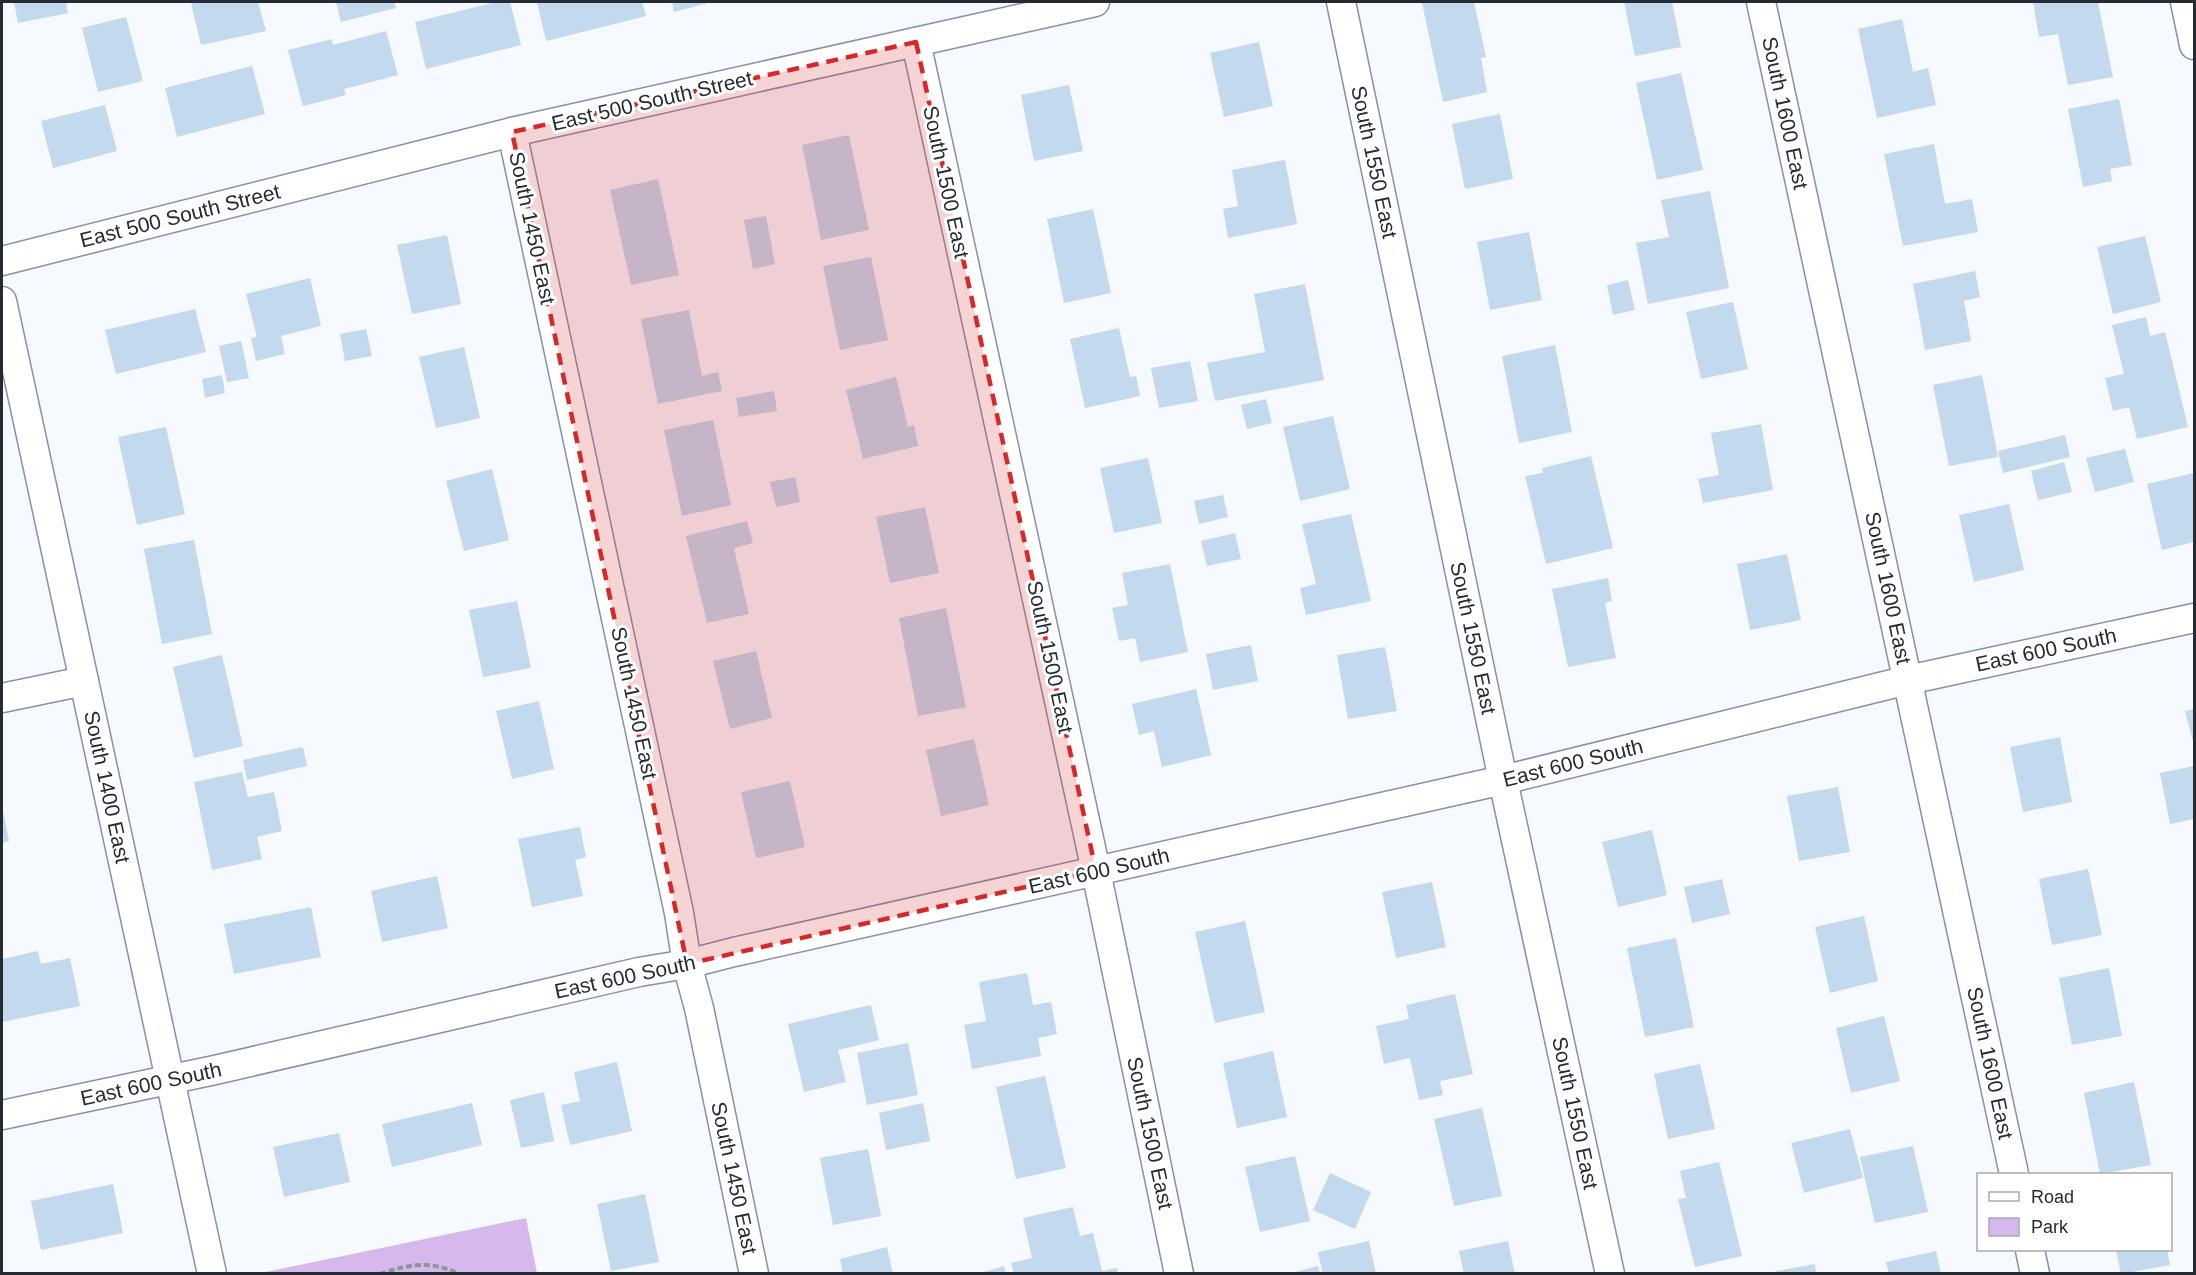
<svg xmlns="http://www.w3.org/2000/svg" width="2196" height="1275" font-family="Arial,sans-serif">
	<style>
		.green { fill: #d6b8ed }
		.building { fill: #c2d9ee }
		.lines { fill: none; stroke-linecap: round; stroke-linejoin: round }
		.minor-casing { stroke: #8690a8; stroke-width: 31 }
		.path { stroke: #8f939a; stroke-width: 4; stroke-dasharray: 6 3; stroke-linecap: butt }
		.minor { stroke: #fff; stroke-width: 28 }
		.marked { fill: #d62828; fill-opacity: 0.2; stroke: #d62828; stroke-width: 4.5; stroke-dasharray: 12 8; stroke-linejoin: round }
		.labels { text-anchor: middle; stroke-width: 6; stroke-linejoin: round; paint-order: stroke }
		.street-label { font-size: 21px; fill: #252a33; stroke: #fff }
	</style>
	<rect width="100%" height="100%" fill="#f6f9fe"/>
	<polygon class="green" points="526,1218 537,1273 261,1273"/>
	<g class="building">
		<polygon points="14,2 66,2 68,13 18,23"/>
		<polygon points="200,2 258,2 266,31 201,45 191,4"/>
		<polygon points="336,2 394,2 396,8 341,22"/>
		<polygon points="496,2 510,2 521,45 426,69 415,22"/>
		<polygon points="537,2 642,2 646,16 546,41"/>
		<polygon points="672,2 712,2 674,12"/>
		<polygon points="1430,2 1474,2 1486,57 1481,58 1487,92 1443,102 1422,3"/>
		<polygon points="1624,2 1672,2 1681,47 1635,56"/>
		<polygon points="2033,2 2098,2 2113,77 2068,85 2058,34 2039,37"/>
		<polygon points="126,17 143,81 98,92 82,28"/>
		<polygon points="1902,19 1913,72 1928,68 1936,105 1877,118 1858,29"/>
		<polygon points="386,31 398,75 344,89 346,95 303,106 288,50 332,39 333,45"/>
		<polygon points="1259,42 1273,106 1224,117 1210,53"/>
		<polygon points="252,66 265,114 177,137 165,88"/>
		<polygon points="1681,73 1703,170 1657,180 1636,83"/>
		<polygon points="1069,85 1083,151 1034,161 1021,95"/>
		<polygon points="2119,99 2132,165 2110,169 2112,181 2083,187 2068,109"/>
		<polygon points="105,105 117,151 53,168 41,121"/>
		<polygon points="1500,114 1513,179 1465,189 1452,124"/>
		<polygon points="849,135 869,230 821,240 802,145"/>
		<polygon points="1934,144 1945,204 1972,199 1978,232 1903,246 1884,154"/>
		<polygon points="1285,160 1297,224 1228,238 1223,209 1238,206 1232,170"/>
		<polygon points="658,179 679,275 631,285 610,190"/>
		<polygon points="1710,191 1729,288 1648,304 1636,243 1669,237 1661,200"/>
		<polygon points="1093,209 1111,293 1064,303 1047,219"/>
		<polygon points="766,216 775,264 753,269 744,220"/>
		<polygon points="1529,232 1542,300 1490,310 1477,242"/>
		<polygon points="447,235 461,304 412,314 397,245"/>
		<polygon points="2145,236 2161,302 2113,314 2097,247"/>
		<polygon points="871,257 888,340 840,350 823,266"/>
		<polygon points="1975,271 1980,297 1964,301 1971,341 1925,350 1913,284"/>
		<polygon points="310,278 321,326 281,336 285,354 256,361 251,338 257,337 246,294"/>
		<polygon points="1628,280 1635,310 1613,315 1607,285"/>
		<polygon points="1305,284 1324,380 1215,401 1207,363 1265,352 1254,294"/>
		<polygon points="1733,302 1748,369 1701,379 1686,312"/>
		<polygon points="195,309 206,352 116,374 105,330"/>
		<polygon points="689,310 702,376 718,372 722,391 658,404 641,319"/>
		<polygon points="2146,317 2150,336 2165,332 2188,427 2137,439 2129,407 2113,411 2105,378 2124,374 2112,325"/>
		<polygon points="1119,328 1130,377 1136,376 1140,396 1085,408 1070,339"/>
		<polygon points="366,329 372,356 345,361 340,334"/>
		<polygon points="241,341 249,378 227,382 219,346"/>
		<polygon points="1555,345 1572,432 1519,443 1502,356"/>
		<polygon points="464,347 480,418 436,428 419,357"/>
		<polygon points="1190,361 1198,401 1159,408 1151,368"/>
		<polygon points="222,375 225,393 205,398 202,379"/>
		<polygon points="1982,375 1998,457 1949,466 1933,385"/>
		<polygon points="896,377 908,427 914,425 918,446 863,459 846,390"/>
		<polygon points="774,391 777,411 739,417 736,398"/>
		<polygon points="1266,399 1272,423 1247,429 1241,405"/>
		<polygon points="1333,416 1350,489 1300,501 1283,427"/>
		<polygon points="713,420 731,505 682,516 664,430"/>
		<polygon points="1761,424 1773,490 1703,503 1698,479 1719,475 1711,433"/>
		<polygon points="166,427 185,514 137,525 118,437"/>
		<polygon points="2065,435 2070,457 2003,473 1998,451"/>
		<polygon points="2125,449 2134,482 2095,492 2086,458"/>
		<polygon points="1591,456 1613,548 1546,564 1525,476 1543,473 1542,468"/>
		<polygon points="1148,458 1162,523 1114,533 1100,468"/>
		<polygon points="2064,462 2072,492 2038,500 2031,471"/>
		<polygon points="492,469 509,540 464,551 446,481"/>
		<polygon points="2194,473 2194,542 2162,550 2147,484"/>
		<polygon points="795,477 800,502 776,507 770,482"/>
		<polygon points="1223,495 1228,517 1199,524 1194,501"/>
		<polygon points="2009,504 2024,570 1974,582 1959,515"/>
		<polygon points="925,507 939,573 890,583 876,517"/>
		<polygon points="1351,514 1371,601 1306,615 1300,588 1316,584 1302,524"/>
		<polygon points="747,521 753,543 734,548 749,614 707,623 686,536"/>
		<polygon points="1235,533 1241,559 1207,566 1201,541"/>
		<polygon points="194,540 212,634 162,644 144,549"/>
		<polygon points="1787,554 1801,620 1750,630 1737,564"/>
		<polygon points="1170,564 1188,652 1140,662 1135,638 1119,641 1112,608 1128,605 1122,573"/>
		<polygon points="1608,578 1612,601 1605,603 1616,658 1568,667 1552,589"/>
		<polygon points="517,601 531,668 483,677 469,610"/>
		<polygon points="946,608 966,707 918,716 899,618"/>
		<polygon points="1251,645 1258,681 1213,690 1206,654"/>
		<polygon points="1385,647 1397,711 1348,719 1337,655"/>
		<polygon points="756,651 772,718 730,729 713,661"/>
		<polygon points="222,655 243,746 194,758 173,667"/>
		<polygon points="1196,689 1211,755 1162,767 1154,731 1139,735 1132,704"/>
		<polygon points="539,701 554,769 512,779 496,711"/>
		<polygon points="2194,709 2194,745 2185,711"/>
		<polygon points="2060,737 2072,802 2023,812 2010,747"/>
		<polygon points="974,739 989,805 941,816 926,750"/>
		<polygon points="303,747 307,766 247,780 243,760"/>
		<polygon points="2194,766 2194,819 2170,824 2160,773"/>
		<polygon points="242,772 248,797 274,792 282,831 257,837 262,859 212,870 194,782"/>
		<polygon points="790,781 805,847 756,858 741,792"/>
		<polygon points="1838,787 1850,852 1799,861 1787,796"/>
		<polygon points="3,811 9,841 2,843 2,811"/>
		<polygon points="580,827 586,857 575,860 583,896 532,907 518,839"/>
		<polygon points="1652,830 1667,895 1618,907 1602,842"/>
		<polygon points="2088,869 2102,935 2052,945 2039,879"/>
		<polygon points="437,876 448,928 382,942 371,891"/>
		<polygon points="1722,879 1730,914 1692,923 1684,887"/>
		<polygon points="1432,882 1446,947 1396,958 1382,892"/>
		<polygon points="311,907 321,957 234,974 224,924"/>
		<polygon points="1864,916 1878,981 1830,993 1815,927"/>
		<polygon points="1245,921 1265,1012 1215,1023 1195,932"/>
		<polygon points="1676,938 1694,1027 1645,1037 1627,948"/>
		<polygon points="38,951 41,964 70,958 80,1006 2,1022 2,959"/>
		<polygon points="2109,968 2122,1036 2072,1045 2059,978"/>
		<polygon points="1027,973 1033,1005 1051,1002 1057,1034 1038,1038 1041,1056 972,1069 964,1025 986,1021 979,982"/>
		<polygon points="1455,994 1473,1074 1440,1081 1443,1095 1419,1100 1410,1058 1384,1064 1376,1026 1409,1019 1406,1005"/>
		<polygon points="871,1005 879,1040 838,1050 846,1082 804,1092 788,1024"/>
		<polygon points="1884,1016 1900,1081 1851,1093 1836,1028"/>
		<polygon points="908,1043 918,1095 867,1105 857,1053"/>
		<polygon points="1273,1051 1287,1117 1237,1128 1223,1063"/>
		<polygon points="617,1062 632,1131 570,1145 561,1105 580,1101 574,1072"/>
		<polygon points="1700,1064 1715,1129 1668,1139 1654,1074"/>
		<polygon points="1045,1076 1066,1168 1016,1179 996,1087"/>
		<polygon points="2134,1082 2151,1165 2100,1174 2084,1093"/>
		<polygon points="544,1092 554,1141 521,1148 510,1100"/>
		<polygon points="472,1103 482,1145 392,1167 382,1124"/>
		<polygon points="923,1103 930,1141 886,1150 879,1113"/>
		<polygon points="1482,1108 1502,1196 1454,1206 1434,1119"/>
		<polygon points="1850,1129 1863,1178 1804,1193 1791,1143"/>
		<polygon points="339,1133 350,1182 284,1197 273,1147"/>
		<polygon points="1913,1146 1928,1212 1875,1223 1860,1157"/>
		<polygon points="868,1149 881,1216 833,1225 820,1158"/>
		<polygon points="1295,1156 1310,1221 1260,1232 1245,1167"/>
		<polygon points="1719,1162 1742,1256 1695,1267 1678,1199 1686,1198 1680,1171"/>
		<polygon points="1330,1173 1371,1192 1355,1229 1313,1210"/>
		<polygon points="113,1184 123,1233 41,1250 31,1201"/>
		<polygon points="645,1194 659,1262 611,1271 597,1204"/>
		<polygon points="1073,1207 1080,1236 1093,1233 1102,1271 1117,1268 1118,1274 1014,1274 1011,1263 1032,1258 1023,1218"/>
		<polygon points="1369,1241 1376,1274 1323,1274 1318,1252"/>
		<polygon points="1508,1241 1515,1274 1464,1274 1459,1251"/>
		<polygon points="887,1247 893,1274 843,1274 840,1259"/>
		<polygon points="2116,1250 2167,1250 2170,1265 2121,1274"/>
		<polygon points="1936,1251 1941,1274 1889,1274 1886,1262"/>
		<polygon points="1815,1264 1816,1274 1776,1274 1776,1271"/>
		<polygon points="1004,1266 1006,1274 981,1274 981,1273"/>
		<polygon points="1318,1266 1320,1274 1291,1274 1291,1273"/>
	</g>
	<g class="lines">
		<g class="minor-casing">
			<g id="minor">
				<polyline points="1341,2 1503,780 1610,1274"/>
				<polyline points="1761,2 2014,1174"/>
				<polyline points="2185,2 2194,45"/>
				<polyline points="916,42 1096,871 1179,1274"/>
				<polyline points="512,132 679,913 687,964 699,1008 754,1274"/>
				<polyline points="2,261 512,132 1095,2"/>
				<polyline points="2,301 212,1274"/>
				<polyline points="2,698 84,681"/>
				<polyline points="2,1115 215,1070 639,972 687,964 734,952 1503,780 1908,680 2194,618"/>
				<polyline points="2030,1250 2035,1274"/>
			</g>
		</g>
		<path class="path" d="M380,1274C410,1264 430,1260 459,1274"/>
		<use href="#minor" class="minor"/>
	</g>
	<path class="marked" d="M916,42L1096,871L687,964L512,132Z"/>
	<g class="labels">
		<g class="street-label">
			<text transform="translate(652 101) rotate(-13)" y="7">East 500 South Street</text>
			<text transform="translate(1785 113) rotate(78)" y="7">South 1600 East</text>
			<text transform="translate(1374 162) rotate(78)" y="7">South 1550 East</text>
			<text transform="translate(946 182) rotate(78)" y="7">South 1500 East</text>
			<text transform="translate(180 216) rotate(-14)" y="7">East 500 South Street</text>
			<text transform="translate(532 228) rotate(78)" y="7">South 1450 East</text>
			<text transform="translate(1888 588) rotate(78)" y="7">South 1600 East</text>
			<text transform="translate(1473 638) rotate(78)" y="7">South 1550 East</text>
			<text transform="translate(2046 650) rotate(-12)" y="7">East 600 South</text>
			<text transform="translate(1050 657) rotate(78)" y="7">South 1500 East</text>
			<text transform="translate(634 703) rotate(78)" y="7">South 1450 East</text>
			<text transform="translate(1573 763) rotate(-14)" y="7">East 600 South</text>
			<text transform="translate(107 787) rotate(78)" y="7">South 1400 East</text>
			<text transform="translate(1099 871) rotate(-13)" y="7">East 600 South</text>
			<text transform="translate(625 977) rotate(-12)" y="7">East 600 South</text>
			<text transform="translate(1990 1063) rotate(78)" y="7">South 1600 East</text>
			<text transform="translate(151 1084) rotate(-12)" y="7">East 600 South</text>
			<text transform="translate(1575 1113) rotate(78)" y="7">South 1550 East</text>
			<text transform="translate(1150 1133) rotate(78)" y="7">South 1500 East</text>
			<text transform="translate(734 1178) rotate(78)" y="7">South 1450 East</text>
		</g>
	</g>
	<rect width="2196" height="1275" fill="none" stroke="#252a33" stroke-width="6"/>
	<rect x="1977" y="1173" width="195" height="78" fill="#ffffff" stroke="#a8aaad" stroke-width="1.5"/>
	<rect x="1989" y="1192" width="30" height="9" fill="#ffffff" stroke="#a8aaad" stroke-width="1.5"/>
	<text x="2031" y="1203" font-size="18" fill="#252a33">Road</text>
	<rect x="1989" y="1218" width="30" height="18" fill="#d6b8ed" stroke="#a8aaad" stroke-width="1.5"/>
	<text x="2031" y="1233" font-size="18" fill="#252a33">Park</text>
</svg>
